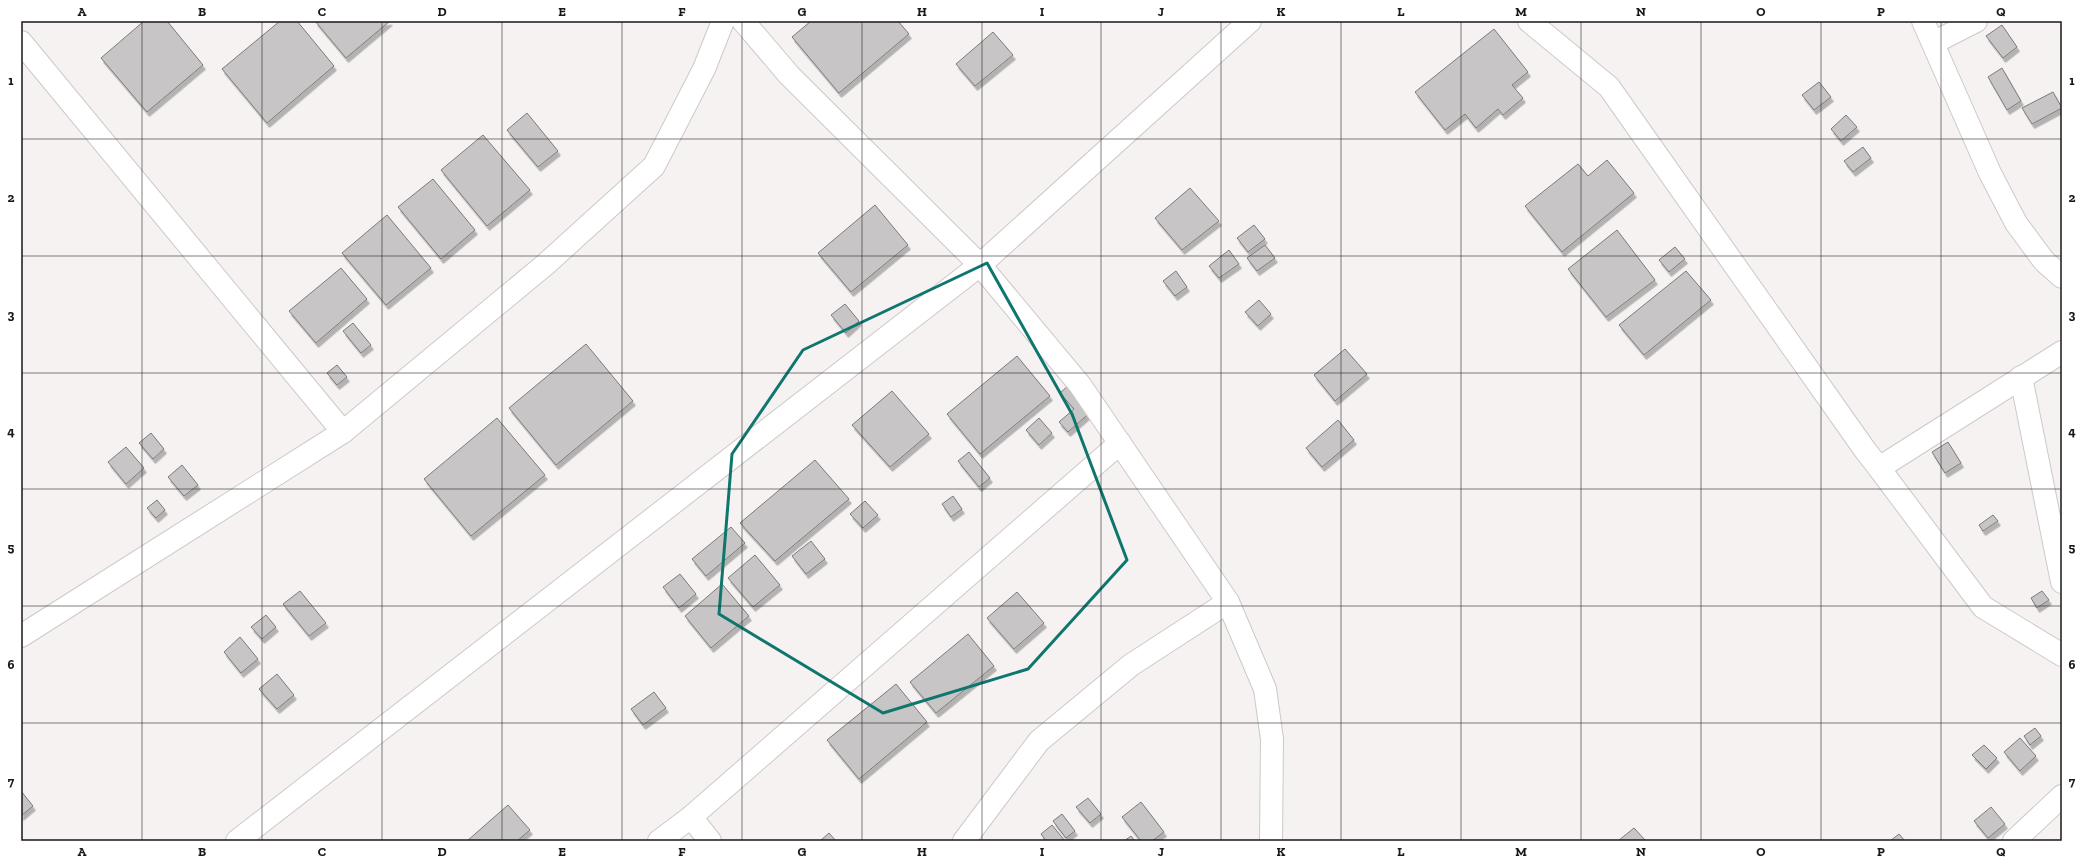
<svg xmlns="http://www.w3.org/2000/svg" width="2083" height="862" font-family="'Zilla Slab',serif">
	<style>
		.building { fill: #c8c5c6; stroke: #7d7a7b; filter: url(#shadow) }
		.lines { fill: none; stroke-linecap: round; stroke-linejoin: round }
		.street-casing { stroke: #cdc9c9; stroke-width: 24 }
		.street { stroke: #fff; stroke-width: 22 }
		.marked { fill: none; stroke: #0f766e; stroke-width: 3; stroke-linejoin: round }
		.grid { fill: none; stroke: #191717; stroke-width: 1; stroke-opacity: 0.55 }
		.neatline { fill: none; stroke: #191717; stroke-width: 1.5 }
		.grid-label { font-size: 13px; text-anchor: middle; font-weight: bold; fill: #191717 }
	</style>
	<defs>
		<filter id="shadow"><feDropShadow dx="2.5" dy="4.5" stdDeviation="0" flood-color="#0004"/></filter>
	</defs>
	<rect width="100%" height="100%" fill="#f6f2f2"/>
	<g class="building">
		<polygon points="144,21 167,21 203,65 147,112 101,58"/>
		<polygon points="280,21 297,21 334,66 267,123 222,69"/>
		<polygon points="315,21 390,21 346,58"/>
		<polygon points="811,21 898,21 909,34 839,93 792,37"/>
		<polygon points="2002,25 2017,47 2003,58 1986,36"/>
		<polygon points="1494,29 1528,72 1512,85 1523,98 1503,115 1498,109 1476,128 1465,114 1445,130 1415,92"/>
		<polygon points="993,32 1013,55 975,86 956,64"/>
		<polygon points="2002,68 2021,101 2007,110 1988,77"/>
		<polygon points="1819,82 1831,97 1814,110 1802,95"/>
		<polygon points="2053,92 2062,108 2032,124 2022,108"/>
		<polygon points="527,113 558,151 538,167 507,130"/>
		<polygon points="1846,115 1857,127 1841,141 1831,129"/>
		<polygon points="483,135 530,190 487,226 441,170"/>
		<polygon points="1863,147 1871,158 1853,172 1844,161"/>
		<polygon points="1607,160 1634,193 1562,252 1525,206 1578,164 1588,176"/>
		<polygon points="433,179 475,230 441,259 398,207"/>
		<polygon points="1190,188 1219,221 1182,250 1155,218"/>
		<polygon points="875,205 908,245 851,292 818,253"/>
		<polygon points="387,215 431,268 386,305 342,253"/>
		<polygon points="1254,225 1265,239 1248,252 1237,238"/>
		<polygon points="1617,230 1655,280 1606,317 1568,269"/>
		<polygon points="1265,245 1275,258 1257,271 1247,258"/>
		<polygon points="1675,247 1685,259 1669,272 1659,260"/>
		<polygon points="1229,250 1239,264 1219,278 1209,266"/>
		<polygon points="341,268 367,299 316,343 289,311"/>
		<polygon points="1176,271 1187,287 1175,296 1163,281"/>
		<polygon points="1686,271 1711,300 1644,355 1619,325"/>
		<polygon points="1259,300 1271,314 1258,326 1245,312"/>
		<polygon points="845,304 859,321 846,333 831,315"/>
		<polygon points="353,323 371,345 361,353 343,331"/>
		<polygon points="586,344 633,401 556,465 509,408"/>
		<polygon points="1345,349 1367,374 1335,401 1314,375"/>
		<polygon points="1017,356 1050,396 980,454 947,414"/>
		<polygon points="337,365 347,377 337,385 327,373"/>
		<polygon points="1070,384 1093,410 1068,432 1059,422 1074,409 1060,393"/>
		<polygon points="892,391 929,434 890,467 852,425"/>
		<polygon points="497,418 545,475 471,536 424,479"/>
		<polygon points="1039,418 1052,433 1039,445 1026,430"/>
		<polygon points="1338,420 1354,440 1322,467 1306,448"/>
		<polygon points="151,433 164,449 153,459 139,443"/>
		<polygon points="1948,442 1961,463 1945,473 1932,452"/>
		<polygon points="126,447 144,468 126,484 108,462"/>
		<polygon points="969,452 990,478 979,487 958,461"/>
		<polygon points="815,460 849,499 775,561 740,523"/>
		<polygon points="182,465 198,485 184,496 168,477"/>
		<polygon points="953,496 962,509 951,517 942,504"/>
		<polygon points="157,500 165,510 156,518 147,508"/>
		<polygon points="865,501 878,515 863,528 850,514"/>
		<polygon points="1993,515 1998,521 1983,531 1979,525"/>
		<polygon points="731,527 745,543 706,576 692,559"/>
		<polygon points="811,541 825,559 806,574 792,556"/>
		<polygon points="755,555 780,585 753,607 728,578"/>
		<polygon points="680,574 696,594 679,608 663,587"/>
		<polygon points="722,584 749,616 711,648 685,616"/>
		<polygon points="300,591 326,623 309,636 283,604"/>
		<polygon points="2042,591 2049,600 2037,608 2031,598"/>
		<polygon points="1017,592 1044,623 1014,649 987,618"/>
		<polygon points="266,615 276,627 262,639 251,627"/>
		<polygon points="968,634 994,666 936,713 910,682"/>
		<polygon points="240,637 258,659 241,673 224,652"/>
		<polygon points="277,674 294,695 277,709 259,689"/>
		<polygon points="896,684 927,722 859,779 827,740"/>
		<polygon points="654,692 666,708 643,725 631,709"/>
		<polygon points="2035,728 2041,736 2030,745 2024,736"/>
		<polygon points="2020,738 2036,756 2020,771 2004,752"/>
		<polygon points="1984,745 1997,758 1986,769 1972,755"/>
		<polygon points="21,791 33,806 21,816"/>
		<polygon points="1088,798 1101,814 1090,823 1076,807"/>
		<polygon points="1141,802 1164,832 1152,841 1141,841 1122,817"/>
		<polygon points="508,805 530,830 517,841 467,841"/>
		<polygon points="1991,807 2005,824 1988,838 1974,821"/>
		<polygon points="1062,814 1075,831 1066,838 1053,821"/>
		<polygon points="1052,825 1065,841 1046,841 1041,834"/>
		<polygon points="1634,828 1646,841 1618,841"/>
		<polygon points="829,833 836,841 820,841"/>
		<polygon points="1899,834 1905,841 1890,841"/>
		<polygon points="1131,836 1135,841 1124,841"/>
	</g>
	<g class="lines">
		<g class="street-casing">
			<g id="street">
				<polyline points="743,21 789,75 980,265 1080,385 1228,602 1265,689 1272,739 1271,841"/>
				<polyline points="1529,21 1609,87 1865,450 1879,468 2062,352"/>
				<polyline points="1923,21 1990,173 2016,223 2044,261 2062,277"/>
				<polyline points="21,42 343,432"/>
				<polyline points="1933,43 1976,21"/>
				<polyline points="2021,377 2062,582"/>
				<polyline points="1879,468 1983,607 2062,655"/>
				<polyline points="21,636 343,432 546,264 654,166 704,69 723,21"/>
				<polyline points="691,817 710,841"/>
				<polyline points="237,841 980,265 1250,21"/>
				<polyline points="659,841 691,817 1120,443"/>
				<polyline points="964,841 1039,741 1131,665 1228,602"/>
				<polyline points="2014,841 2062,796"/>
			</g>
		</g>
		<use href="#street" class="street"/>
	</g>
	<path class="marked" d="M987,263L1072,414L1127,560L1028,669L883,713L719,614L732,454L803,350Z"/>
	<path class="grid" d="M142,21V841M262,21V841M382,21V841M502,21V841M622,21V841M742,21V841M862,21V841M982,21V841M1101,21V841M1221,21V841M1341,21V841M1461,21V841M1581,21V841M1701,21V841M1821,21V841M1941,21V841M21,139H2062M21,256H2062M21,373H2062M21,489H2062M21,606H2062M21,723H2062"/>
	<rect width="2083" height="862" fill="none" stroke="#ffffff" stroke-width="44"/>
	<rect x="22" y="22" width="2039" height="818" class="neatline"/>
	<g class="grid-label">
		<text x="82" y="16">A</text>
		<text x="202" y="16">B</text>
		<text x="322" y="16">C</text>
		<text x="442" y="16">D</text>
		<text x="562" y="16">E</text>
		<text x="682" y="16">F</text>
		<text x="802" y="16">G</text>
		<text x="922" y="16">H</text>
		<text x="1042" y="16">I</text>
		<text x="1161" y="16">J</text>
		<text x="1281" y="16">K</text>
		<text x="1401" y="16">L</text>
		<text x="1521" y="16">M</text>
		<text x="1641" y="16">N</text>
		<text x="1761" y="16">O</text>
		<text x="1881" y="16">P</text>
		<text x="2001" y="16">Q</text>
		<text x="11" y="85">1</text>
		<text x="2072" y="85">1</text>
		<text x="11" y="202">2</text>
		<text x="2072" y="202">2</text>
		<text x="11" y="319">3</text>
		<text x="2072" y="319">3</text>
		<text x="11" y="436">4</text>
		<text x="2072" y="436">4</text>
		<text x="11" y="552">5</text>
		<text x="2072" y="552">5</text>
		<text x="11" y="669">6</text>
		<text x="2072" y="669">6</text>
		<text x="11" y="786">7</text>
		<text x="2072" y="786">7</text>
		<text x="82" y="856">A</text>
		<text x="202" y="856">B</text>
		<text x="322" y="856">C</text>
		<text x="442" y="856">D</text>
		<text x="562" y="856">E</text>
		<text x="682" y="856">F</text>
		<text x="802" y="856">G</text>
		<text x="922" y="856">H</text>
		<text x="1042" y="856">I</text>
		<text x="1161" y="856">J</text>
		<text x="1281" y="856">K</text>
		<text x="1401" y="856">L</text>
		<text x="1521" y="856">M</text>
		<text x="1641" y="856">N</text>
		<text x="1761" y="856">O</text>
		<text x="1881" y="856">P</text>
		<text x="2001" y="856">Q</text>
	</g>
</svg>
